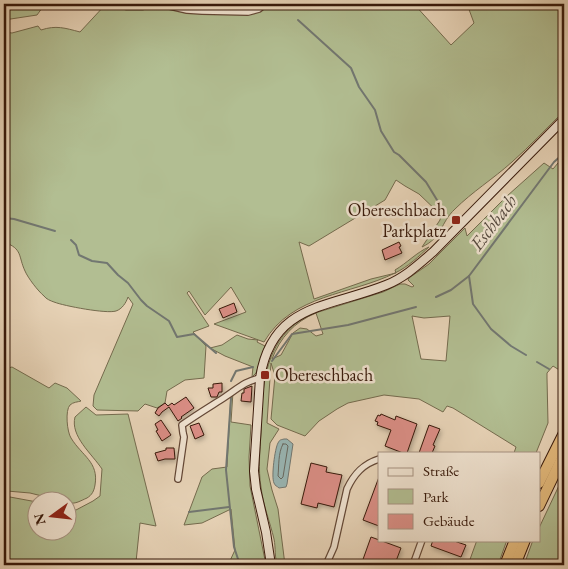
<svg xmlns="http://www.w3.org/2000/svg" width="568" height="569" font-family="'EB Garamond',serif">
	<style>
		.green { fill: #b2be92; stroke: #746b4e; fill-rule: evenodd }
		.water { fill: #99b7b6; stroke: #727771 }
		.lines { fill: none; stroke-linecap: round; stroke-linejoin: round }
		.shore { stroke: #686860; stroke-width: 1 }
		.stream { stroke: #727771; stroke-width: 2 }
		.building { fill: #db8e86; stroke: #37180a; filter: url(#shadow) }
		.minor-casing { stroke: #634736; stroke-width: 8 }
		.secondary-casing { stroke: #37180a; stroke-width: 10 }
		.motorway-casing { stroke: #37180a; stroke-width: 12 }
		.minor { stroke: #f0e3d1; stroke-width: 5.5 }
		.secondary { stroke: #f0e3d1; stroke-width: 8 }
		.motorway { stroke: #e4ba7c; stroke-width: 10 }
		.poi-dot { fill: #8f2418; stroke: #f0e3d1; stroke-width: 2 }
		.labels { text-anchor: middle; stroke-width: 5; stroke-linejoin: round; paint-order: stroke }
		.poi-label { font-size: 18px; fill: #37180a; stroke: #f0e3d1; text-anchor: end }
		.water-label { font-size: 19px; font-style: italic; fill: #54483e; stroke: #f0e3d1 }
	</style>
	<defs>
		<filter id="shadow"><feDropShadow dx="1.5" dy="2.5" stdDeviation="2.5" flood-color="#0004"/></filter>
	</defs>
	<rect width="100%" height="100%" fill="#e8d4b8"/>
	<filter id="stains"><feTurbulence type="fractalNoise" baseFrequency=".004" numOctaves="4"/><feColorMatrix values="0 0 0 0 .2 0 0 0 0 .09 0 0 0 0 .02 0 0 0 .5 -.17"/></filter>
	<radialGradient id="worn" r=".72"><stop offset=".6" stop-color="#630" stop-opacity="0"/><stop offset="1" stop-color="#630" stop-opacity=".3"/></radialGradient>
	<g class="green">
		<polygon points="4,4 45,4 37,15 4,20"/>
		<path d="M106,4L126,10H143L158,4L167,7L249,14L266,4H414L451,45L474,23L467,4H564V111C547,128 530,146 512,162C493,179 472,192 455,209C440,223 443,237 422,247L440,220L441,215L419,194L405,186L396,180L385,200L309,246L299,242L314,299L371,279L396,273L395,270C407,263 417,252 429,247C419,256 408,267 395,273C351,295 292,294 264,342L214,324L246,312L231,287L205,315L189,291L187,293L209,326L193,332L206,346L204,378L185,380L167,391L165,403L157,408L145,404L138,411L97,410L93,406L94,395L133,304L128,297C126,303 122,309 116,311C107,314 64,306 54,302C51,301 46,299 44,296C38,291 28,278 25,271C18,256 23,249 4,242V32L12,33L38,26L41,30C56,25 65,28 80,32Z"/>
		<polygon points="166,4 261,4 261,6 254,9 200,10"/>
		<path d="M564,160V376V373L553,366L547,373V378L548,423L536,453H514L516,447L453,408L447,406L443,412L419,399L384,395L348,403L337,409L319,421L305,436L277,425L271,419L275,376L271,363L267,423L279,429L270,443L267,469L272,490L278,509L285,565H278C274,558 276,548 274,539C270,522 263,505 261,487C258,469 260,451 261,433C262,387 263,336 312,314L383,292L400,284H405L412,287L414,286L408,280L409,278L429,264L465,228L467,236L507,196L544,163L553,169L558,163ZM316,313L323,334L316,336L307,329L300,328L293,333L281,355L272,359C280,338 294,322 316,313ZM412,316L424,318L450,316L446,361L421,359Z"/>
		<polygon points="237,335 248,339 258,340 257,342 265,346 256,373 252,377 253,367 225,356 210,348 222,345"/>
		<path d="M12,367L49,388L55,383L67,388L81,401C78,402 73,402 70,405C65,410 67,432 71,438C82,456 99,462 95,485C94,491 92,495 87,498C80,501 76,504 69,503L68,502L62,501L30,493L7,491L4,492V369Z"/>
		<polygon points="233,392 231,422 251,425 249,457 250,486 266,565 228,565 235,550 231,509 202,523 184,525 202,477 212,469 227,467 231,393"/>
		<path d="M86,407L96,415L128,414L156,526L140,523L136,562L132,565H12L4,549V499L10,497L37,502L38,532H68V508L76,510L93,501L100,496L102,469C92,454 70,436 75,417Z"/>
		<polygon points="564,475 564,565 524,565 533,540 539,540 539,528"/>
		<polygon points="477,540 507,540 498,565 468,565"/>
	</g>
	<path class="water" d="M284,439H287L293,444L287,484L286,487L279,488C277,486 275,486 274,483C271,477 275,448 278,443C280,439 281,440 284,439Z"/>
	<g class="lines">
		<path class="shore" d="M283,444H286L288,446L283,477L281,479L278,476C279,466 278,453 283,444Z"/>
		<g class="stream">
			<polyline points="298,20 351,68 359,87 375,110 381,131 394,152 399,155 426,182 437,200"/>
			<polyline points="4,218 14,219 55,231"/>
			<polyline points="71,240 76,245 79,255 92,261 107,263 118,275 128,283 141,300 147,306 169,321 177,337 194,334 216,353"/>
			<polyline points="469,276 473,304 491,329 511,346 526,355"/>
			<polyline points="436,297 451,290 469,276 554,162 563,154"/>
			<polyline points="272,361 292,334 348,325 416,307"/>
			<polyline points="537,362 549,369"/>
			<polyline points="231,381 236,371 253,367"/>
			<polyline points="231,398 226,470 234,547 240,565"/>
			<polyline points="189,512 229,507"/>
		</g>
	</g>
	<g class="building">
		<polygon points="399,242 401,246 399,247 402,253 385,260 382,250"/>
		<polygon points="234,303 237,312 223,318 219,309"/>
		<polygon points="222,383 222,392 219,392 217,397 211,397 208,388 213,388 213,384"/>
		<polygon points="252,386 251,402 241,401 242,393 244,393 244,389"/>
		<polygon points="186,397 194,408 181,417 182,418 178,421 169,407 162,412 159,416 155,413 158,408 165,403 168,406 172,403 174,405"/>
		<polygon points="381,414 395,420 396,416 417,424 407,453 403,453 385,446 391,430 377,425 378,422 375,421 378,415 380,416"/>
		<polygon points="161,420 171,435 162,441 156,431 158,430 155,424"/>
		<polygon points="199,423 204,435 195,439 190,426"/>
		<polygon points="429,425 440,429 433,445 435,446 432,453 419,453"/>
		<polygon points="166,448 174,448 175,459 165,459 158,461 155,453 166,450"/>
		<polygon points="311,463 327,467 326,472 342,475 334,507 318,503 317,508 301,504"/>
		<polygon points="379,477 379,526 363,520"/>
		<polygon points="371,537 401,548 396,561 397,561 396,565 361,565"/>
		<polygon points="433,540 451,540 466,545 461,557 431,546"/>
	</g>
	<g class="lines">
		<g class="minor-casing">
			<g id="minor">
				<polyline points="161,4 187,10 202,11 248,12 259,9 265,4"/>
				<path d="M178,479L184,437L183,433L182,425C196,415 211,406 225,397C239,388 243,382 260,378"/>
				<path d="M326,565L334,547L347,489C354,474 363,464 379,459"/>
				<polyline points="413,565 422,540"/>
			</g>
		</g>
		<g class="secondary-casing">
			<path id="secondary" d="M271,565L266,532L256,489L254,471L260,378C272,303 329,308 386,285C404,278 418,265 433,252L564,119"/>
		</g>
		<g class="motorway-casing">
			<g id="motorway">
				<polyline points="539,483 564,433"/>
				<polyline points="539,506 564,454"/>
				<polyline points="505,565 515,540"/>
				<polyline points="515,565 525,540"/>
			</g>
		</g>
		<use href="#minor" class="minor"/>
		<use href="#secondary" class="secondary"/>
		<use href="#motorway" class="motorway"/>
	</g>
	<g class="poi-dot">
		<rect x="451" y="215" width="10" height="10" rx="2.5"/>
		<rect x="260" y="370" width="10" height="10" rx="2.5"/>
	</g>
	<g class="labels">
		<g class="poi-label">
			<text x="446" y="216">Obereschbach<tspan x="446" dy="21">Parkplatz</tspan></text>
			<text x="275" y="381" text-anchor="start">Obereschbach</text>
		</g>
		<g class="water-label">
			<text transform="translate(493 222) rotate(-53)" y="7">Eschbach</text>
		</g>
	</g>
	<rect width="568" height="569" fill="none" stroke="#e8d4b8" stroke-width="20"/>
	<rect x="5" y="5" width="558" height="559" fill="none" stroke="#37180a" stroke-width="2.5"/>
	<rect x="10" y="10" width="548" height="549" fill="none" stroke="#37180a"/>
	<rect x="378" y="452" width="162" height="90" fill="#f0e3d1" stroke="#a69281"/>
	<rect x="388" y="468" width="25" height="8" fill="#f0e3d1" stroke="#a69281"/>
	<text x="423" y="476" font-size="15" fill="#37180a">Straße</text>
	<rect x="388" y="489" width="25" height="15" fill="#b2be92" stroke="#a69281"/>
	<text x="423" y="502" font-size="15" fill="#37180a">Park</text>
	<rect x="388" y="514" width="25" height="15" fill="#db8e86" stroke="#a69281"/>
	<text x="423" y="526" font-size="15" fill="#37180a">Gebäude</text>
	<g transform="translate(52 516) rotate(255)"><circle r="24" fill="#f0e3d1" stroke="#a69281"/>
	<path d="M0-4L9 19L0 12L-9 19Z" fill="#8f2418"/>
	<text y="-8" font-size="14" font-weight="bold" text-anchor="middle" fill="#37180a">N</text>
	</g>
	<rect width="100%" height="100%" filter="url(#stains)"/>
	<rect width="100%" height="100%" fill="url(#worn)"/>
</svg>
